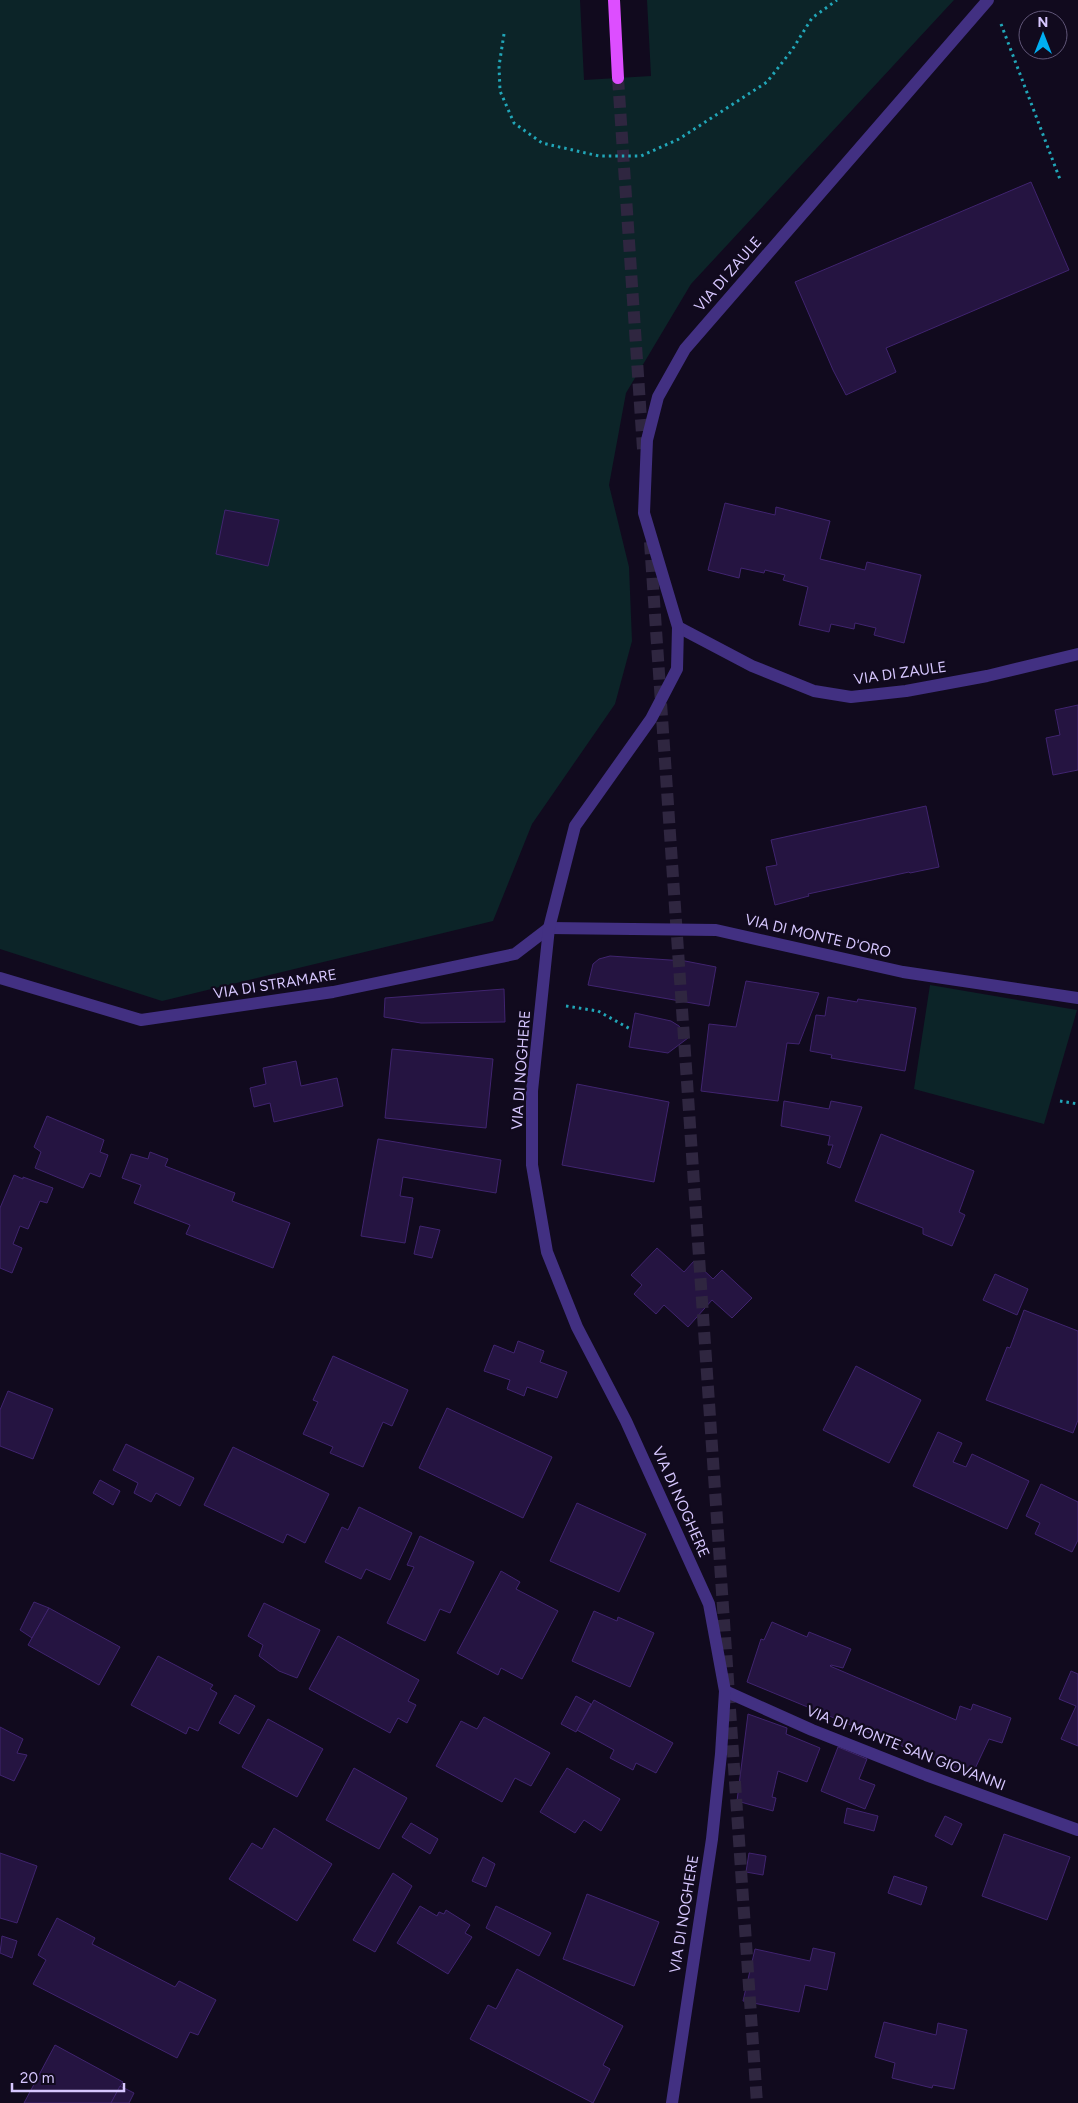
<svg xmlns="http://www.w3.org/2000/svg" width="1078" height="2103" font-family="Figtree,sans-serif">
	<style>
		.green { fill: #0c2428 }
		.building { fill: #251441; stroke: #40246f }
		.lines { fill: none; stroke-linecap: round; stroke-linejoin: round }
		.primary-tunnel { stroke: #2f2640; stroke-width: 12; stroke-dasharray: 12 6; stroke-linecap: butt }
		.path { stroke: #21a6b8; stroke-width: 3; stroke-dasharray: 2.5 4; stroke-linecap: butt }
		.street { stroke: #423082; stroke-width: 12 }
		.primary { stroke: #dd4eff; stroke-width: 12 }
		.labels { text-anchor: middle; stroke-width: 4.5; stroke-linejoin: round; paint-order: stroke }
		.street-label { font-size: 15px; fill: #d7c7ff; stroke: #110a1e }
	</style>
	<rect width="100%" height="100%" fill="#110a1e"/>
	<g class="green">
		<polygon points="0,0 580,0 584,80 651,76 647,0 954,0 691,284 626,393 609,485 629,567 632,641 615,704 532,824 493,921 162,1001 0,949"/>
		<polygon points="930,985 1077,1010 1044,1124 914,1089"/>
	</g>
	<g class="building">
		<polygon points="1031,182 1069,270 886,348 896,372 846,395 833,370 795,282"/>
		<polygon points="725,503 775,515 776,507 830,521 820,559 865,570 867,562 921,575 904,643 874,635 876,628 855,623 854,629 831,624 829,632 799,625 808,587 783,580 785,575 765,570 764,573 741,568 739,578 708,570"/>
		<polygon points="225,510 279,520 268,566 216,554"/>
		<polygon points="1078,705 1078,770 1053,775 1046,738 1060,735 1055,710"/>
		<polygon points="926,806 939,867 910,873 909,872 808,894 809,896 775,905 766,867 777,865 771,840"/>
		<polygon points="610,956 685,961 716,967 709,1006 588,985 593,964 599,959"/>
		<polygon points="746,981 819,993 799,1044 787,1043 778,1101 701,1091 709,1024 736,1027"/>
		<polygon points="504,989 505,1022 421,1023 384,1017 385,998"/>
		<polygon points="828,997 857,1002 858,999 916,1008 905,1071 831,1058 832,1055 810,1051 816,1015 825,1016"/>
		<polygon points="635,1013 671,1021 679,1026 688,1038 668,1053 629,1047"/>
		<polygon points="392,1049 493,1059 486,1128 385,1118"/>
		<polygon points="296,1061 301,1086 337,1078 343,1106 274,1122 270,1103 254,1107 250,1088 266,1084 263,1068"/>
		<polygon points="577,1084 669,1102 654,1182 562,1165"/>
		<polygon points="784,1101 829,1109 831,1101 862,1107 840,1168 827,1163 833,1145 828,1145 830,1136 781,1126"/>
		<polygon points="47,1116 104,1140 100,1152 108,1155 100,1177 90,1173 83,1188 35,1168 41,1152 34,1147"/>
		<polygon points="881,1134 974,1171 959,1212 965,1215 952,1246 923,1234 923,1228 855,1201"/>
		<polygon points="378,1139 501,1160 496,1193 403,1177 400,1196 413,1198 405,1243 361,1236"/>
		<polygon points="150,1152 168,1159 165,1166 235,1193 232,1201 290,1223 273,1268 186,1234 190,1225 134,1203 141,1185 122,1178 131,1154 148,1159"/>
		<polygon points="14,1175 23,1179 23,1177 53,1188 47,1203 40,1201 28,1229 20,1226 13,1244 22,1248 12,1273 0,1268 0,1208"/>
		<polygon points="420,1226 440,1230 432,1258 414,1254"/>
		<polygon points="657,1248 684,1272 694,1261 713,1279 722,1270 752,1298 732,1318 712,1300 688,1327 664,1305 656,1314 634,1294 642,1285 631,1275"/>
		<polygon points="995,1274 1028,1289 1017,1315 983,1300"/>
		<polygon points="1024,1310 1078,1331 1078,1420 1073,1433 986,1400 1007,1347 1010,1348"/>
		<polygon points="518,1341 544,1351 540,1362 567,1372 557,1398 527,1387 524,1396 507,1389 510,1380 484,1371 494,1345 514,1353"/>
		<polygon points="333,1356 408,1390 392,1426 383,1422 363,1467 330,1453 333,1447 303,1434 318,1402 313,1400"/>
		<polygon points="856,1366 921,1400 889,1463 823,1430"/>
		<polygon points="8,1391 53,1409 33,1459 0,1446 0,1410"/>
		<polygon points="447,1408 552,1457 523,1518 419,1468"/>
		<polygon points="938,1432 962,1443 953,1462 966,1467 972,1454 1029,1481 1007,1529 913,1486"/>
		<polygon points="126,1444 194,1478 180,1506 156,1493 151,1502 134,1493 138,1483 113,1470"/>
		<polygon points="233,1447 329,1494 305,1543 287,1534 283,1543 204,1505"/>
		<polygon points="100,1480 120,1491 113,1505 93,1493"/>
		<polygon points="1041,1484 1078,1502 1078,1540 1072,1552 1035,1534 1040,1523 1026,1516"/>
		<polygon points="577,1503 646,1534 619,1592 550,1561"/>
		<polygon points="359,1507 412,1533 390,1580 366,1569 361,1579 325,1562 342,1527 348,1530"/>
		<polygon points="420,1536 474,1562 450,1613 440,1609 425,1641 387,1623 414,1567 407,1565"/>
		<polygon points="501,1571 520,1582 516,1589 558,1611 522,1679 501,1668 498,1675 457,1653"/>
		<polygon points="34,1602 49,1608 32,1638 20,1630"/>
		<polygon points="264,1603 320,1630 297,1678 279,1671 259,1656 263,1645 248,1636"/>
		<polygon points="49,1608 120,1647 99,1685 28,1645"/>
		<polygon points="594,1611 617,1621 618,1617 654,1633 630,1687 572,1661"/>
		<polygon points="772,1622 807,1637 809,1632 851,1649 843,1668 831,1665 830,1666 956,1720 960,1706 971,1710 973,1704 1011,1718 1002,1743 989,1739 972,1775 747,1682 761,1639 764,1640"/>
		<polygon points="338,1636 419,1680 408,1701 416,1705 407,1723 398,1718 390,1733 309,1689"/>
		<polygon points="158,1656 213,1685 210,1689 217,1693 198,1731 189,1727 186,1734 131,1705"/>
		<polygon points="1071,1671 1078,1674 1078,1746 1061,1739 1076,1706 1059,1699"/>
		<polygon points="235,1695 255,1706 239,1734 219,1723"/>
		<polygon points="576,1696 591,1704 576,1732 561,1724"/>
		<polygon points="594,1700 673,1743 656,1773 636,1763 633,1770 610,1758 614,1750 577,1730"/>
		<polygon points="748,1714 787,1728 786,1734 820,1748 807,1782 778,1771 772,1797 776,1798 773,1811 737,1801"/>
		<polygon points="484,1717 550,1753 531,1786 515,1778 502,1802 436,1766 461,1721 477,1729"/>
		<polygon points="268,1719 323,1749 297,1797 242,1767"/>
		<polygon points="0,1727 23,1739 17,1753 27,1755 14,1781 0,1775"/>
		<polygon points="838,1747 867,1759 859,1779 875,1785 865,1809 821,1791"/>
		<polygon points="354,1768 407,1798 379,1849 326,1820"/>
		<polygon points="567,1768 620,1799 601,1831 584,1820 575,1833 540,1812"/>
		<polygon points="847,1808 878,1816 874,1831 844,1823"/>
		<polygon points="945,1816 962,1824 952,1845 935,1836"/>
		<polygon points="411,1823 438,1839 430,1854 402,1837"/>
		<polygon points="274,1828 332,1864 297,1921 229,1879 252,1843 262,1849"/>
		<polygon points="1004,1834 1070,1857 1047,1920 982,1896"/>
		<polygon points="0,1853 37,1866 17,1923 0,1918"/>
		<polygon points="749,1853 766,1856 763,1875 746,1872"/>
		<polygon points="483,1857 495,1864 486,1887 472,1881"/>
		<polygon points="393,1873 412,1886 375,1952 353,1940"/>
		<polygon points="894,1876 927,1887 921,1905 888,1893"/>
		<polygon points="587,1894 659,1922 634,1986 563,1959"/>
		<polygon points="420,1906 437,1916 439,1912 444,1914 446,1910 470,1925 465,1933 472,1937 448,1974 397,1943"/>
		<polygon points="496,1906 551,1933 539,1956 486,1928"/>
		<polygon points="57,1918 95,1938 92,1944 175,1987 179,1981 216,2000 198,2035 190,2032 177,2058 33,1984 46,1960 38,1955"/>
		<polygon points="2,1936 17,1941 12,1958 0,1953"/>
		<polygon points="813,1948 835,1953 827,1990 805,1985 799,2012 743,2001 755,1949 810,1961"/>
		<polygon points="517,1969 623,2026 603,2065 610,2069 593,2103 470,2039 488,2005 496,2009"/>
		<polygon points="884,2022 936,2035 938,2023 967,2030 954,2089 933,2085 932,2088 892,2078 895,2063 875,2057"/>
		<polygon points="55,2045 123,2082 111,2103 24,2103"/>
		<polygon points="120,2086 134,2093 129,2103 111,2103"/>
	</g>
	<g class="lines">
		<g class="primary-tunnel">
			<polyline points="618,78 643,449"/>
			<polyline points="650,542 757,2103"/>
		</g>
		<g class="path">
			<polyline points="1001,24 1061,182"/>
			<polyline points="504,34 499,66 500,91 514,123 542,143 599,156 641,156 679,139 767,82 792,50 812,18 837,0"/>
			<polyline points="566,1006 598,1011 632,1030"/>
			<polyline points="1060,1101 1078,1104"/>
		</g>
		<g class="street">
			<polyline points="678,627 752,666 814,691 851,697 906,691 987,676 1078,654"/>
			<polyline points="549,928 716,930 903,972 1078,998"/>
			<polyline points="0,978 141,1020 333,992 515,954 549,928"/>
			<polyline points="725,1691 812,1730 926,1775 1078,1830"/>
			<polyline points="672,2103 712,1839 721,1754 725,1691 709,1604 626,1421 577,1327 547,1252 532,1165 532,1091 549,928 575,826 651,719 677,669 678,627 644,513 647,440 658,397 685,349 988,0"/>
		</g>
		<polyline class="primary" points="614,0 618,78"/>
	</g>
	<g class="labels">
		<g class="street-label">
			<text transform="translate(728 274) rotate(-49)" y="5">VIA DI ZAULE</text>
			<text transform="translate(900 673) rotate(-8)" y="5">VIA DI ZAULE</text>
			<text transform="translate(818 936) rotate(13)" y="5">VIA DI MONTE D'ORO</text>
			<text transform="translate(275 984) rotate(-9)" y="5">VIA DI STRAMARE</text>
			<text transform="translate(521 1070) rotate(-86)" y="5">VIA DI NOGHERE</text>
			<text transform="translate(681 1502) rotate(66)" y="5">VIA DI NOGHERE</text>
			<text transform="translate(906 1748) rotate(21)" y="5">VIA DI MONTE SAN GIOVANNI</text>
			<text transform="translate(684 1914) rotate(-81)" y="5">VIA DI NOGHERE</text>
		</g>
	</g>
	<g transform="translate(1043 35)"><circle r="24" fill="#110a1e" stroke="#605678"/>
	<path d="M0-4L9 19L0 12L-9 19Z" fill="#00aef2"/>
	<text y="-8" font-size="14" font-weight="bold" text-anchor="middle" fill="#d7c7ff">N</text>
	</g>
	<path d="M12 2083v8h112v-8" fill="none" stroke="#d7c7ff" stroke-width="2.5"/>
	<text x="20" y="2083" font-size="15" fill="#d7c7ff" stroke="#110a1e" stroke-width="4" paint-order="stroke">20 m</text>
</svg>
